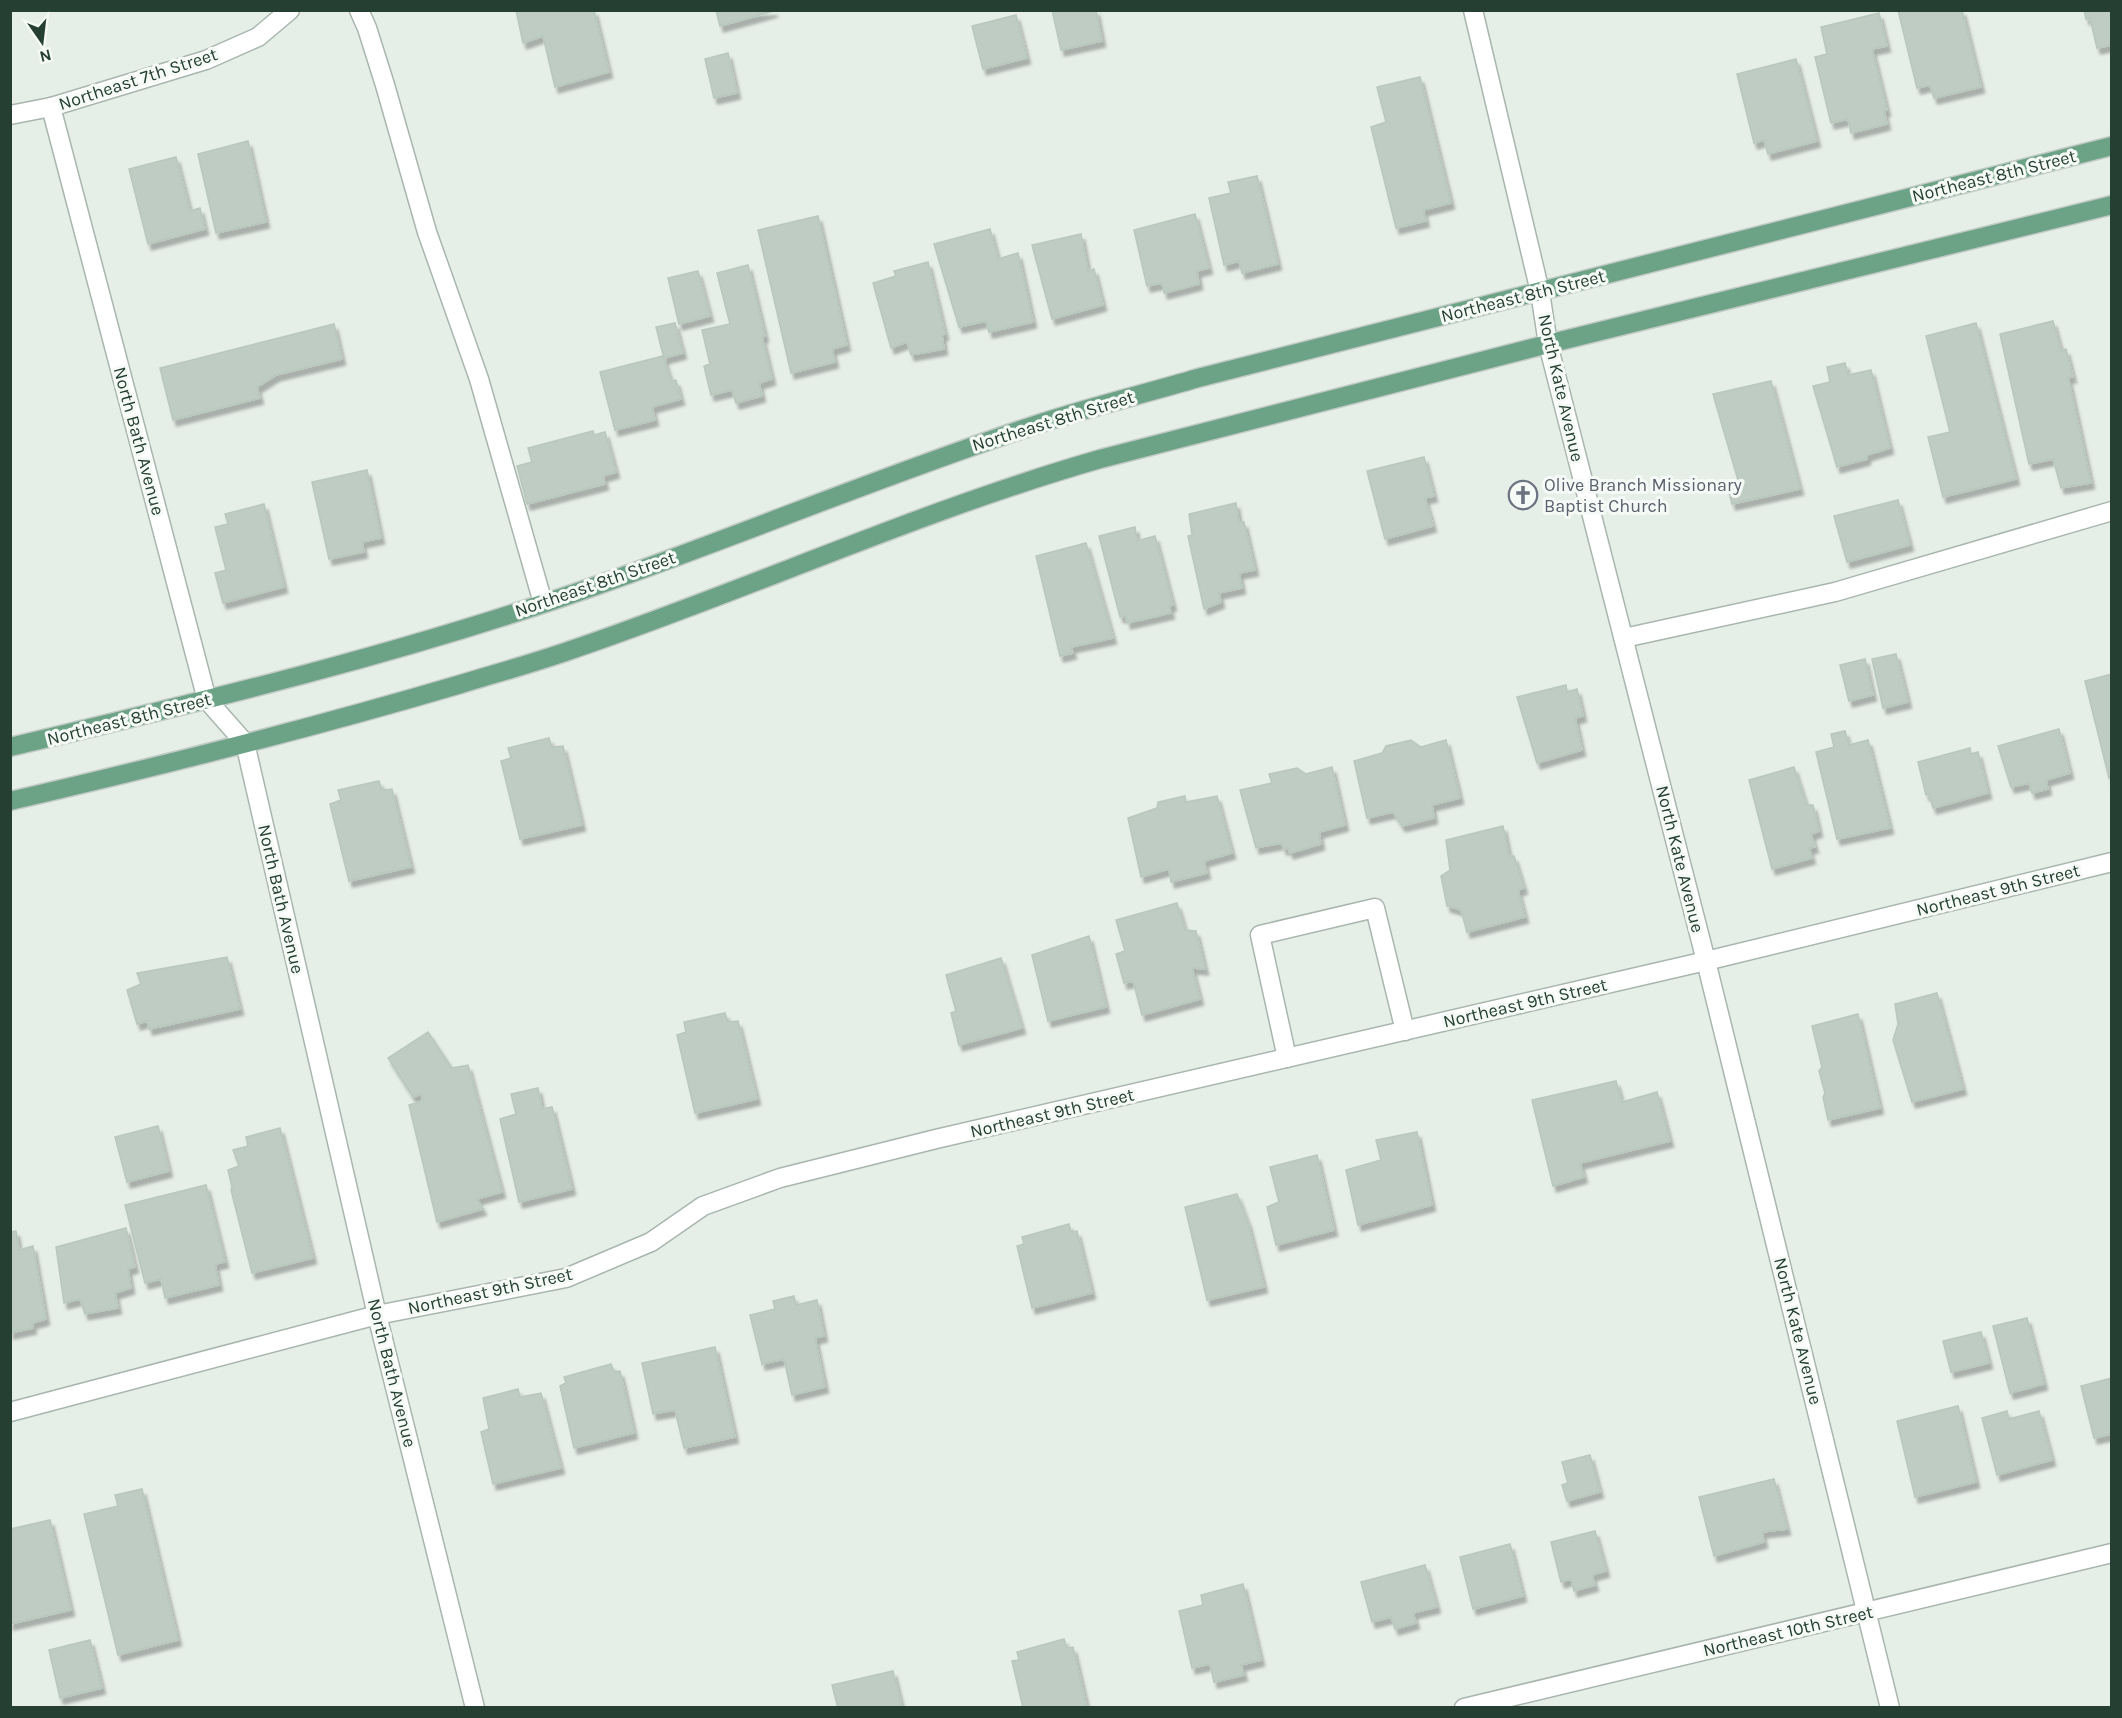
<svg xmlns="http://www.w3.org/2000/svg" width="2122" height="1718" font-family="Karla,sans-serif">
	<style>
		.building { fill: #beccc3; stroke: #b8c8bd; stroke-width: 1.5; filter: url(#shadow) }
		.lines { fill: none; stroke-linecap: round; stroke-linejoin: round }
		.minor-casing { stroke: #a8b6ae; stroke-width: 21 }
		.major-casing { stroke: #c2cac6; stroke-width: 21 }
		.minor { stroke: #fff; stroke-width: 18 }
		.major { stroke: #6ca286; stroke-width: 18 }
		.labels { text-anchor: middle; stroke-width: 6; stroke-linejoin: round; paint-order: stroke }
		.street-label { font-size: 18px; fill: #254032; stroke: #f6faf7 }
		.worship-label { font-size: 18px; fill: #5b616d; stroke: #f6faf7; text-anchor: start }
	</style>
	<defs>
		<filter id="shadow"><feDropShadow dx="3.5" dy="6" stdDeviation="1.5" flood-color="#0004"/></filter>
	</defs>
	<rect width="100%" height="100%" fill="#e6eee8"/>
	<g class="building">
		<polygon points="516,10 594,10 609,72 555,87 543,36 523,43"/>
		<polygon points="716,10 774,10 774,11 720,26"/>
		<polygon points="1052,10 1096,10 1102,41 1061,50"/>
		<polygon points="1898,10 1962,10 1981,87 1934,98 1930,85 1917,88"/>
		<polygon points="2084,10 2112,10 2112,45 2097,48 2090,18 2086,19"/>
		<polygon points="1879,13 1887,46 1872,49 1887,110 1884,111 1887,124 1851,133 1848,119 1831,123 1815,57 1827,54 1821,27"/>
		<polygon points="1016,15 1027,58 983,69 972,26"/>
		<polygon points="728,53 737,93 714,98 705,59"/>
		<polygon points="1796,59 1817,141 1768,154 1764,140 1754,143 1737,74"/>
		<polygon points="1420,77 1451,203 1423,210 1426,221 1396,228 1371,127 1386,122 1377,87"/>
		<polygon points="248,141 266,222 216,233 198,154"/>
		<polygon points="176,157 190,211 200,208 205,229 148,244 129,169"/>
		<polygon points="1257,176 1278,264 1242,273 1239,261 1224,265 1209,198 1231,193 1228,182"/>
		<polygon points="1195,214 1209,268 1197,271 1199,284 1164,293 1162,283 1147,286 1134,230"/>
		<polygon points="818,216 847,345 832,349 835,362 791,373 758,230"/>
		<polygon points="990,229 998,259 1018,253 1033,322 989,332 986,321 959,327 934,244"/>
		<polygon points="1081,234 1088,271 1094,269 1103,305 1052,319 1032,245"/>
		<polygon points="928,262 945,334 942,335 944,349 911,355 907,342 891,348 873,283 896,276 894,271"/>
		<polygon points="748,265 765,336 762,337 772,379 759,383 762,396 736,403 732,390 711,395 704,366 710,364 702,330 730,324 717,273"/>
		<polygon points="698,271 710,316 679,324 668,278"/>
		<polygon points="2053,321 2061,351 2066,349 2073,377 2068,377 2091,483 2061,488 2053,459 2029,464 2000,334"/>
		<polygon points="675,323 683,353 664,358 656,327"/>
		<polygon points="1976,323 2016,479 1943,497 1928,437 1950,432 1926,336"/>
		<polygon points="334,324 342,359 276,375 257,387 260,398 173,420 160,368"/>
		<polygon points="663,356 671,381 676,380 681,399 652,407 655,420 615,430 600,372"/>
		<polygon points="1845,363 1848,375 1871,370 1890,448 1867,455 1867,459 1837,467 1813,386 1830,382 1827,367"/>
		<polygon points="1771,381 1800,489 1732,504 1727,483 1738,480 1713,394"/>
		<polygon points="593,431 594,435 605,432 616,472 603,476 605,484 527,504 517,466 532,462 528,448"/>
		<polygon points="1424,457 1434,496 1425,498 1433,526 1385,539 1367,471"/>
		<polygon points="367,470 381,538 362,542 364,552 329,559 312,482"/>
		<polygon points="1898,500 1910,545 1847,562 1834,516"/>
		<polygon points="1236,503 1239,522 1244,522 1255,570 1239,573 1242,588 1219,593 1221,602 1204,609 1188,536 1192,535 1189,514"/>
		<polygon points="264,504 284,587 223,603 215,573 226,570 215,527 228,524 225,514"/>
		<polygon points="1135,527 1137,541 1155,536 1173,605 1169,606 1171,613 1127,623 1126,616 1120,617 1099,536"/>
		<polygon points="1086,543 1113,638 1071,647 1073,653 1060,656 1036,556"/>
		<polygon points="1896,654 1908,702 1883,708 1872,659"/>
		<polygon points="1865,659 1873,695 1849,701 1840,665"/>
		<polygon points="2112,674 2112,777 2109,778 2085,681"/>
		<polygon points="1566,685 1567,692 1577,689 1583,716 1575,718 1582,750 1537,763 1517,697"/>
		<polygon points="2059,729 2070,773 2046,780 2048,789 2032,793 2029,783 2011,787 1998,746"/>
		<polygon points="1845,731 1849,745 1868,740 1890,828 1837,839 1816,752 1834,747 1831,734"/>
		<polygon points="549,738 552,747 563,746 582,825 520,839 501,761 511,758 508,748"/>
		<polygon points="1411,740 1421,747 1446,740 1460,798 1432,805 1434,818 1402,826 1393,812 1367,818 1354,761 1382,753 1386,746"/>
		<polygon points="1970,748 1971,754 1978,752 1988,793 1933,808 1929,794 1926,795 1918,762"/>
		<polygon points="1332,767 1345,825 1319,832 1321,844 1290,853 1288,848 1283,849 1282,843 1256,848 1240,790 1272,783 1269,774 1297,768 1306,774"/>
		<polygon points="1794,767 1806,805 1813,805 1819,831 1811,834 1815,847 1809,848 1812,858 1772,869 1749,780"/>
		<polygon points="379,781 382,790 392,789 411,867 349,881 330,804 341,800 338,790"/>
		<polygon points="1185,796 1186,802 1217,796 1232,853 1204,861 1207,873 1171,882 1169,869 1141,877 1128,818 1157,808 1158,802"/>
		<polygon points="1503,826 1509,856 1514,856 1524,888 1518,890 1525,917 1467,932 1461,910 1447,906 1441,876 1450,870 1446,840"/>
		<polygon points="1177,903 1185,930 1196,931 1205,969 1192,968 1200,999 1142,1015 1133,981 1124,983 1116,954 1125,951 1116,920"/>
		<polygon points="1089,936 1106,1007 1048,1021 1032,955"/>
		<polygon points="227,957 240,1009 149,1029 147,1021 137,1024 127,990 141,984 137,973"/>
		<polygon points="1001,958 1022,1028 959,1045 951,1013 956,1011 946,975"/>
		<polygon points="1937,993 1963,1089 1912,1102 1893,1040 1898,1024 1895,1004"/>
		<polygon points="725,1013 728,1022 738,1021 757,1099 695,1113 677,1035 686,1032 684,1022"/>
		<polygon points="1858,1014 1880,1108 1828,1120 1823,1097 1825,1093 1819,1071 1822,1067 1812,1026"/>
		<polygon points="428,1032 452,1068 468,1065 502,1192 477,1199 483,1209 437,1222 409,1105 423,1101 421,1094 413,1097 388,1058"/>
		<polygon points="1616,1081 1622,1102 1657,1092 1670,1141 1580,1163 1584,1177 1553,1186 1532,1100"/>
		<polygon points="538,1088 542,1109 552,1107 572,1189 519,1202 500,1119 516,1114 511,1094"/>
		<polygon points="158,1126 169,1171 127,1182 115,1137"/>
		<polygon points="280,1128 313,1258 252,1273 231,1190 232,1187 228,1170 239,1166 233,1150 248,1146 246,1137"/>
		<polygon points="1417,1132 1432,1205 1358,1225 1346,1170 1381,1160 1376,1140"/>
		<polygon points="1317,1155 1334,1230 1276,1245 1267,1207 1279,1202 1270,1167"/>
		<polygon points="206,1185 225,1262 215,1264 219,1285 165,1298 161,1279 145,1283 125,1205"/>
		<polygon points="1237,1194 1248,1223 1264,1287 1207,1300 1185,1207"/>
		<polygon points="1069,1224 1071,1232 1077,1231 1092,1293 1032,1308 1017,1246 1024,1244 1022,1237"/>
		<polygon points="126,1228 135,1267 128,1269 131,1288 115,1293 118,1308 85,1314 80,1299 64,1303 56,1247"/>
		<polygon points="16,1231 19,1250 33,1246 46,1319 32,1323 33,1328 10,1333 10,1232"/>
		<polygon points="794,1296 796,1305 817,1300 824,1336 815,1338 825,1387 792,1395 784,1359 762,1364 750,1315 775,1309 773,1301"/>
		<polygon points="2027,1318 2044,1384 2010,1393 1993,1326"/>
		<polygon points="1981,1332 1989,1363 1951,1372 1943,1341"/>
		<polygon points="715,1347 735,1437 684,1448 675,1410 653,1414 642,1363"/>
		<polygon points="611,1364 614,1372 620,1371 634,1433 574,1448 560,1386 566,1383 564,1377"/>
		<polygon points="2112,1378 2112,1434 2094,1438 2081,1386"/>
		<polygon points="518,1389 520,1397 541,1393 561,1468 493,1484 481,1432 489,1429 483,1398"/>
		<polygon points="1958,1406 1976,1482 1915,1497 1897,1421"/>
		<polygon points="2007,1411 2009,1419 2039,1411 2052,1460 1997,1475 1982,1418"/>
		<polygon points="1590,1455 1600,1492 1567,1501 1562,1485 1568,1483 1562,1462"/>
		<polygon points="1774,1479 1787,1529 1762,1532 1764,1542 1714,1556 1699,1497"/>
		<polygon points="142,1489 178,1640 118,1655 84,1514 118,1506 115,1495"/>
		<polygon points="50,1520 71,1610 10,1624 10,1529"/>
		<polygon points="1595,1531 1606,1571 1592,1575 1595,1585 1574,1591 1571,1579 1561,1582 1551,1542"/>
		<polygon points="1510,1544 1523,1596 1473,1609 1460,1557"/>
		<polygon points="1425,1565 1437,1607 1413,1613 1416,1623 1395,1629 1391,1617 1372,1622 1361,1582"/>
		<polygon points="1243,1584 1261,1660 1241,1665 1244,1675 1214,1682 1210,1664 1192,1668 1179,1611 1203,1605 1201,1595"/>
		<polygon points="1064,1639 1067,1648 1073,1647 1087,1708 1023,1708 1012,1661 1019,1660 1017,1652"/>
		<polygon points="90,1640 102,1688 60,1698 49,1650"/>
		<polygon points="893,1671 902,1708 838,1708 832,1685"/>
	</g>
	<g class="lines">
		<g class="minor-casing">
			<g id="minor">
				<polyline points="359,10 367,28 385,85 427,232 479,379 543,603"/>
				<polyline points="1473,10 1540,292 1548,344 1706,961 1890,1708"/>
				<polyline points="51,107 207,700 245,743 377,1315 475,1708"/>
				<polyline points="10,115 51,107 206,60 258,37 290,10"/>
				<polyline points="1624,638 1835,592 2112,511"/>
				<polyline points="1287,1058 1260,935 1375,908 1405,1031"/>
				<polyline points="10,1412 377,1315 566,1278 651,1242 703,1206 780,1178 936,1139 1706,961 2112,862"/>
				<polyline points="1464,1708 2112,1553"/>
			</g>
		</g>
		<g class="major-casing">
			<g id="major">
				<path d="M10,747C209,700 408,652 601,584C746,533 889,473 1035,425C1089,407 1144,394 1198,378L2112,146"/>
				<path d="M10,801C161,766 312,728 461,684C497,673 534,663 571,650C748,590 919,511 1100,459L1548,344L2112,205"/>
			</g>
		</g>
		<use href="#minor" class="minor"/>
		<use href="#major" class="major"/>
	</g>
	<defs>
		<g id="church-ring" transform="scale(1.5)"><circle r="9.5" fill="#f6faf7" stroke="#6b7280" stroke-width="1.5"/><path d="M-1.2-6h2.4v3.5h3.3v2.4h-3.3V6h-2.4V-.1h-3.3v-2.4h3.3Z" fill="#6b7280"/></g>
	</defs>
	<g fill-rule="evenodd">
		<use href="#church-ring" x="1523" y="495"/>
	</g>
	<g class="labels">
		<g class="street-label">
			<text transform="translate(138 79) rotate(-18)" y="6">Northeast 7th Street</text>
			<text transform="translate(1994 176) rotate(-14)" y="6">Northeast 8th Street</text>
			<text transform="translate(1523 296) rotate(-14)" y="6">Northeast 8th Street</text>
			<text transform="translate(1561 388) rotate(77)" y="6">North Kate Avenue</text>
			<text transform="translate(1053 421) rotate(-17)" y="6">Northeast 8th Street</text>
			<text transform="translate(139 441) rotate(75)" y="6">North Bath Avenue</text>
			<text transform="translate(595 584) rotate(-19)" y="6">Northeast 8th Street</text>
			<text transform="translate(129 719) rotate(-14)" y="6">Northeast 8th Street</text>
			<text transform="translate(1680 859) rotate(76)" y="6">North Kate Avenue</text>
			<text transform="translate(1998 890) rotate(-14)" y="6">Northeast 9th Street</text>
			<text transform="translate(281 899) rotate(77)" y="6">North Bath Avenue</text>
			<text transform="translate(1525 1003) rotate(-13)" y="6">Northeast 9th Street</text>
			<text transform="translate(1052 1113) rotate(-13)" y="6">Northeast 9th Street</text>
			<text transform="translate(490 1291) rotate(-12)" y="6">Northeast 9th Street</text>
			<text transform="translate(1798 1331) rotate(76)" y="6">North Kate Avenue</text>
			<text transform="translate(392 1373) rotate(76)" y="6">North Bath Avenue</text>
			<text transform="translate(1788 1631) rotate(-13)" y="6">Northeast 10th Street</text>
		</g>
		<g class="worship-label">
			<text x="1544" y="491">Olive Branch Missionary<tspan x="1544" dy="21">Baptist Church</tspan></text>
		</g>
	</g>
	<rect width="2122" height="1718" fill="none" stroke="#254032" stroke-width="24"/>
	<g transform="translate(42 42) rotate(166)" stroke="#f6faf7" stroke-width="4.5" paint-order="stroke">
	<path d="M0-4.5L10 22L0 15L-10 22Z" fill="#254032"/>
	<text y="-9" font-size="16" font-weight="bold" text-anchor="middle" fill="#254032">N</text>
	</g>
</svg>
